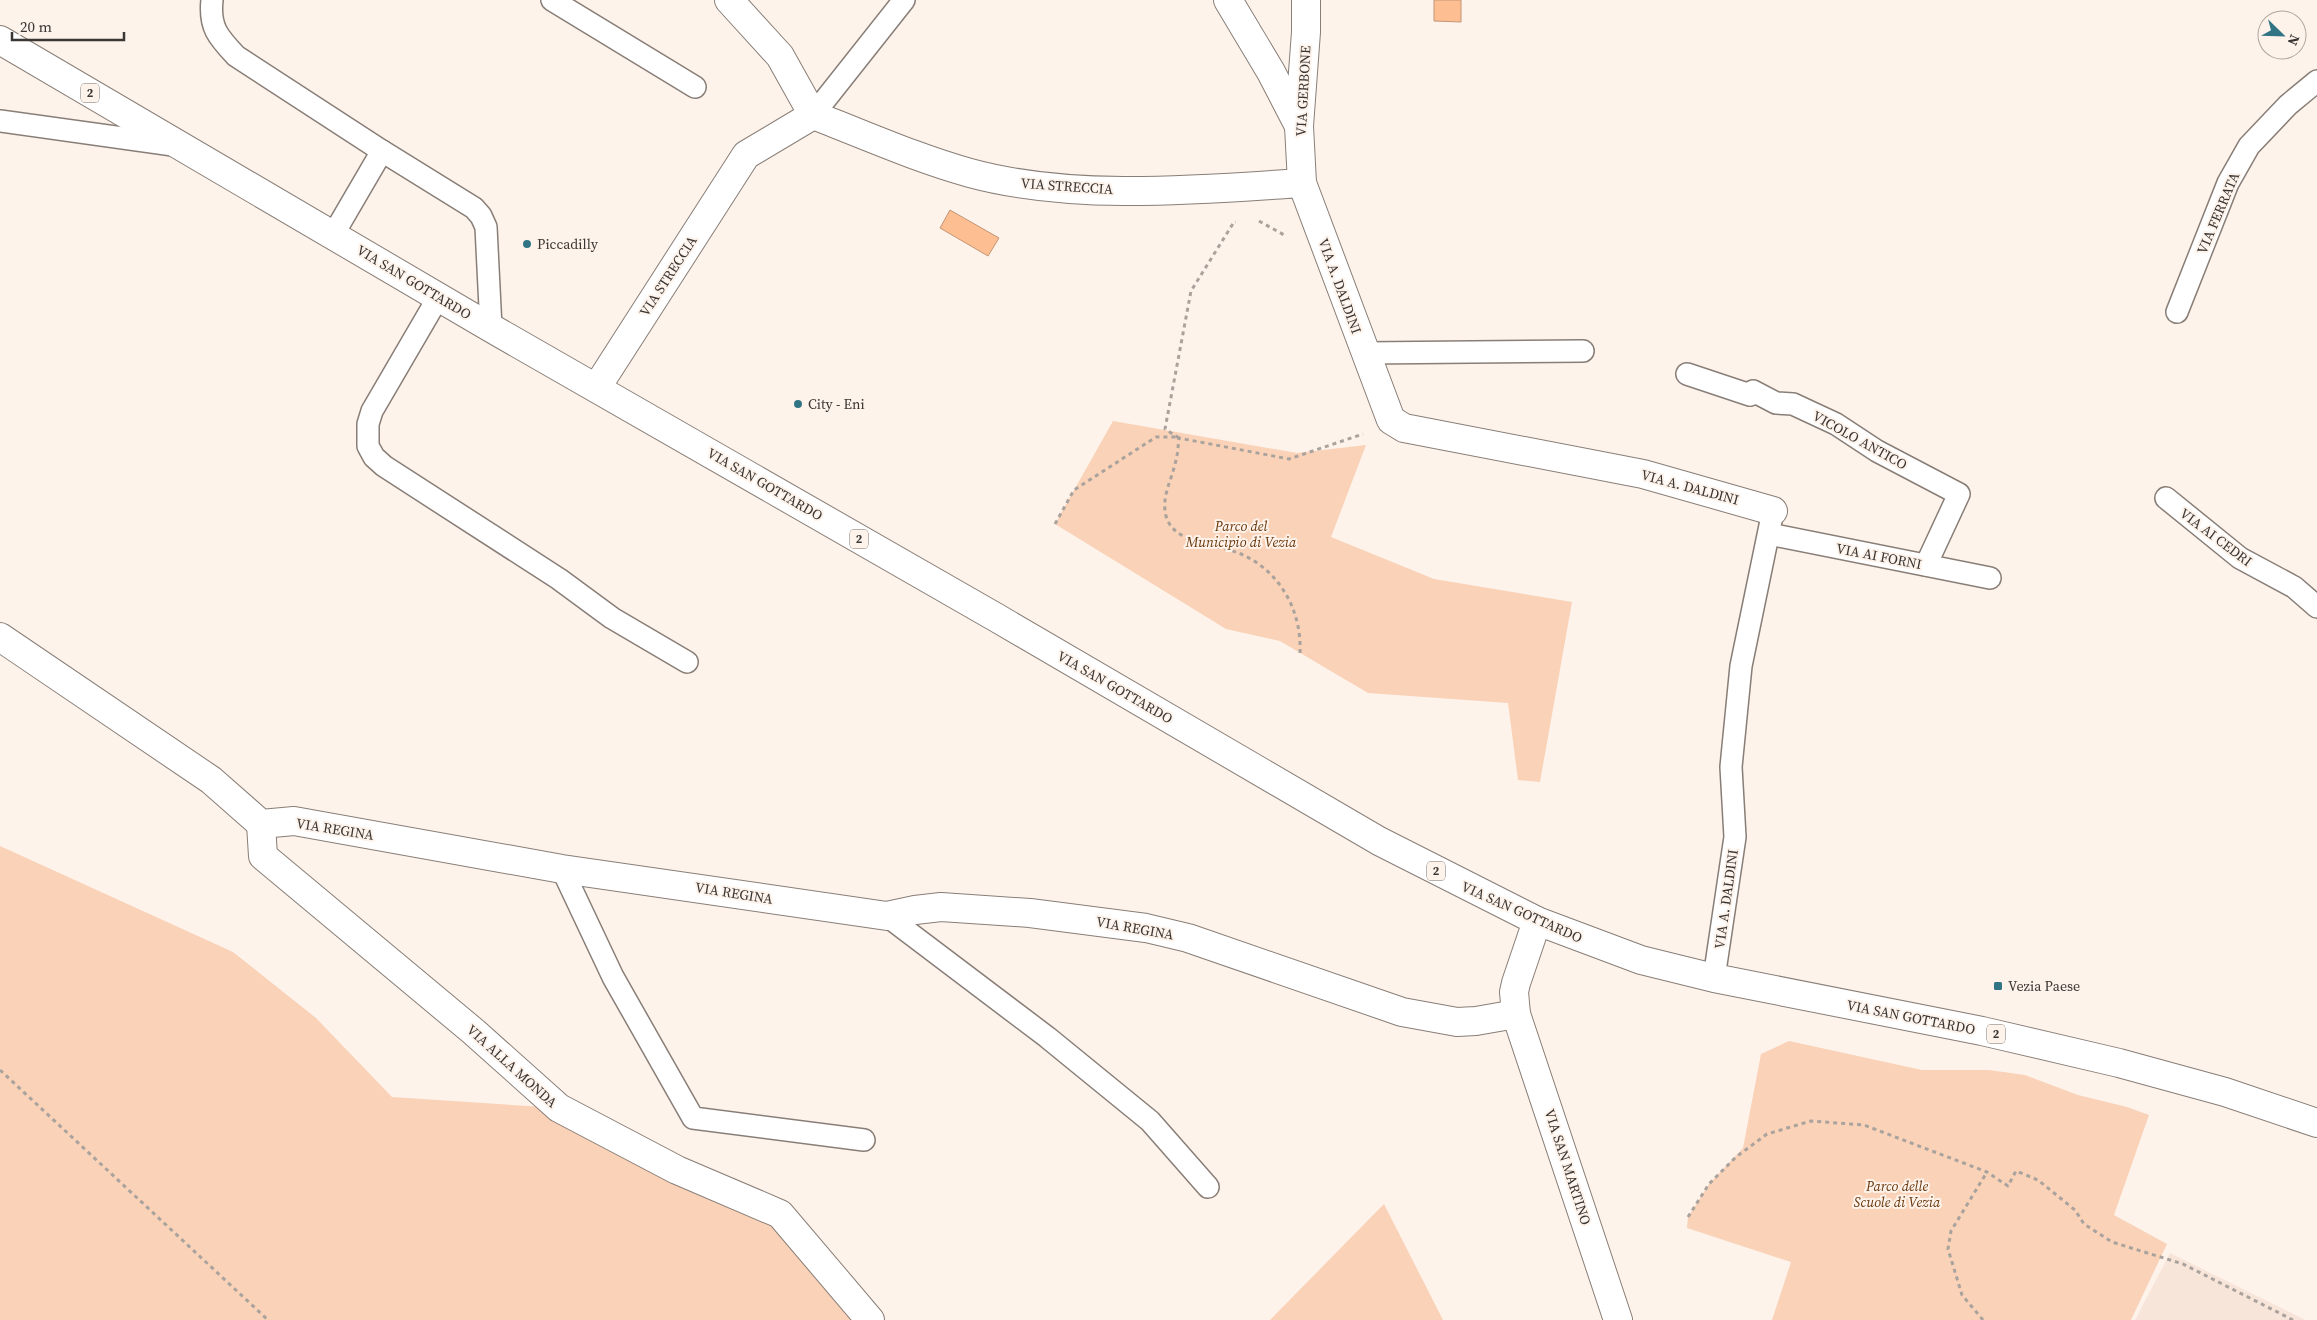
<svg xmlns="http://www.w3.org/2000/svg" width="2317" height="1320" font-family="'Source Serif 4',serif">
	<style>
		.built { fill: #f8e5da }
		.green { fill: #f9d2b8 }
		.water { fill: #fdbe92; stroke: #c29576 }
		.lines { fill: none; stroke-linecap: round; stroke-linejoin: round }
		.lane-casing { stroke: #887e77; stroke-width: 24 }
		.street-casing { stroke: #887e77; stroke-width: 30 }
		.primary-casing { stroke: #887e77; stroke-width: 30 }
		.path { stroke: #aaa29c; stroke-width: 3; stroke-dasharray: 4 4; stroke-linecap: butt }
		.lane { stroke: #fff; stroke-width: 21 }
		.street { stroke: #fff; stroke-width: 28 }
		.primary { stroke: #fff; stroke-width: 28 }
		.poi-dot { fill: #317585; stroke: #fef3eb; stroke-width: 2 }
		.labels { text-anchor: middle; stroke-width: 4; stroke-linejoin: round; paint-order: stroke }
		.shield { fill: #fef3eb; stroke: #756f6a; stroke-width: 1 }
		.shield-label { font-size: 12px; font-weight: bold; fill: #3a3633 }
		.street-label { font-size: 14px; fill: #3a3633; stroke: #fef3eb }
		.poi-label { font-size: 14px; fill: #3a3633; stroke: #fef3eb; text-anchor: start }
		.park-label { font-size: 14px; font-style: italic; fill: #69380d; stroke: #fef3eb }
	</style>
	<rect width="100%" height="100%" fill="#fef3eb"/>
	<polygon class="built" points="2170,1253 2306,1320 2135,1320"/>
	<g class="green">
		<polygon points="1113,421 1297,453 1366,445 1331,537 1434,579 1572,602 1540,782 1518,780 1508,703 1368,693 1280,641 1226,629 1055,524"/>
		<polygon points="0,846 233,952 316,1018 392,1097 559,1108 780,1214 870,1320 0,1320"/>
		<polygon points="1789,1041 1922,1070 1989,1070 2025,1075 2078,1095 2127,1107 2149,1115 2114,1215 2167,1244 2131,1320 1772,1320 1791,1262 1687,1228 1688,1217 1709,1184 1743,1148 1761,1054"/>
		<polygon points="1384,1204 1443,1320 1270,1320"/>
	</g>
	<g class="water">
		<polygon points="1434,0 1461,0 1461,22 1434,21"/>
		<polygon points="950,210 999,238 988,256 940,228"/>
	</g>
	<g class="lines">
		<g class="lane-casing">
			<g id="lane">
				<path d="M212,0C209,27 218,37 236,56L382,151L333,235"/>
				<polyline points="552,0 695,87"/>
				<polyline points="813,115 904,0"/>
				<polyline points="0,121 173,145"/>
				<polyline points="382,151 474,208 481,216 486,227 491,328"/>
				<polyline points="439,296 372,411 368,424 368,446 374,457 384,466 559,579 612,618 687,662"/>
				<polyline points="2177,312 2228,183 2249,146 2288,105 2317,81"/>
				<polyline points="1365,353 1583,351"/>
				<polyline points="1687,374 1750,395 1753,391 1776,403 1793,404 1836,424 1877,451 1959,494 1926,565"/>
				<polyline points="2166,498 2240,558 2294,587 2317,607"/>
				<polyline points="1769,534 1990,578"/>
				<polyline points="562,869 613,977 693,1118 864,1140"/>
				<polyline points="887,916 1047,1037 1150,1121 1208,1187"/>
				<polyline points="1714,978 1735,837 1731,767 1741,666 1773,511"/>
			</g>
		</g>
		<g class="street-casing">
			<g id="street">
				<polyline points="729,0 780,56 813,115"/>
				<polyline points="1228,0 1271,72 1299,126"/>
				<polyline points="1306,0 1306,32 1299,126 1302,183 1391,420 1404,428 1643,474 1773,511"/>
				<path d="M597,387L746,155L813,115C865,135 916,158 970,173C1073,201 1196,190 1302,183"/>
				<polyline points="0,637 211,780 261,824 294,821 562,869 887,916 915,910 941,907 1030,913 1146,928 1188,938 1402,1012 1457,1022 1476,1021 1516,1014"/>
				<polyline points="261,824 263,856 474,1032 559,1108 677,1170 780,1214 870,1320"/>
				<polyline points="1537,921 1516,983 1514,992 1516,1014 1618,1320"/>
			</g>
		</g>
		<g class="primary-casing">
			<polyline id="primary" points="0,40 491,328 997,618 1379,841 1537,921 1641,960 1714,978 1982,1031 2119,1063 2225,1092 2317,1123"/>
		</g>
		<g class="path">
			<polyline points="1259,221 1286,236"/>
			<polyline points="1179,438 1165,429 1191,291 1234,222 1236,222"/>
			<polyline points="1055,524 1074,490 1156,437 1178,437"/>
			<path d="M1300,653C1302,611 1280,571 1241,554C1218,544 1174,545 1166,516C1161,496 1172,480 1176,460C1178,453 1178,445 1179,438L1289,459L1363,434"/>
			<polyline points="0,1070 268,1320"/>
			<polyline points="1688,1217 1709,1184 1736,1157 1767,1134 1811,1121 1864,1125 1987,1172 2008,1186 2016,1171 2038,1180 2075,1210 2084,1224 2112,1242 2183,1264 2293,1320"/>
			<polyline points="1983,1320 1962,1295 1948,1249 1951,1231 1987,1172"/>
		</g>
		<use href="#lane" class="lane"/>
		<use href="#street" class="street"/>
		<use href="#primary" class="primary"/>
	</g>
	<g class="poi-dot">
		<circle cx="527" cy="244" r="5"/>
		<circle cx="798" cy="404" r="5"/>
		<rect x="1993" y="981" width="10" height="10" rx="2.5"/>
	</g>
	<g class="labels">
		<g class="shield">
			<rect x="81" y="83.5" width="18" height="19" rx="4"/>
			<rect x="850" y="529.5" width="18" height="19" rx="4"/>
			<rect x="1427" y="861.5" width="18" height="19" rx="4"/>
			<rect x="1987" y="1024.5" width="18" height="19" rx="4"/>
		</g>
		<g class="shield-label">
			<text x="90" y="97">2</text>
			<text x="859" y="543">2</text>
			<text x="1436" y="875">2</text>
			<text x="1996" y="1038">2</text>
		</g>
		<g class="street-label">
			<text transform="translate(1303 91) rotate(-87)" y="5">VIA GERBONE</text>
			<text transform="translate(1067 186) rotate(4)" y="5">VIA STRECCIA</text>
			<text transform="translate(2218 213) rotate(-67)" y="5">VIA FERRATA</text>
			<text transform="translate(668 276) rotate(-57)" y="5">VIA STRECCIA</text>
			<text transform="translate(414 282) rotate(31)" y="5">VIA SAN GOTTARDO</text>
			<text transform="translate(1340 286) rotate(70)" y="5">VIA A. DALDINI</text>
			<text transform="translate(1860 440) rotate(29)" y="5">VICOLO ANTICO</text>
			<text transform="translate(765 484) rotate(30)" y="5">VIA SAN GOTTARDO</text>
			<text transform="translate(1690 487) rotate(15)" y="5">VIA A. DALDINI</text>
			<text transform="translate(2216 537) rotate(37)" y="5">VIA AI CEDRI</text>
			<text transform="translate(1879 556) rotate(11)" y="5">VIA AI FORNI</text>
			<text transform="translate(1115 687) rotate(30)" y="5">VIA SAN GOTTARDO</text>
			<text transform="translate(335 829) rotate(9)" y="5">VIA REGINA</text>
			<text transform="translate(734 893) rotate(9)" y="5">VIA REGINA</text>
			<text transform="translate(1726 899) rotate(-82)" y="5">VIA A. DALDINI</text>
			<text transform="translate(1522 912) rotate(24)" y="5">VIA SAN GOTTARDO</text>
			<text transform="translate(1135 928) rotate(10)" y="5">VIA REGINA</text>
			<text transform="translate(1911 1017) rotate(11)" y="5">VIA SAN GOTTARDO</text>
			<text transform="translate(512 1066) rotate(42)" y="5">VIA ALLA MONDA</text>
			<text transform="translate(1568 1167) rotate(72)" y="5">VIA SAN MARTINO</text>
		</g>
		<g class="poi-label">
			<text x="537" y="249">Piccadilly</text>
			<text x="808" y="409">City - Eni</text>
			<text x="2008" y="991">Vezia Paese</text>
		</g>
		<g class="park-label">
			<text x="1241" y="531">Parco del<tspan x="1241" dy="16">Municipio di Vezia</tspan></text>
			<text x="1897" y="1191">Parco delle<tspan x="1897" dy="16">Scuole di Vezia</tspan></text>
		</g>
	</g>
	<g transform="translate(2282 35) rotate(113)"><circle r="24" fill="#fef3eb" stroke="#b0a7a1"/>
	<path d="M0-4L9 19L0 12L-9 19Z" fill="#317585"/>
	<text y="-8" font-size="14" font-weight="bold" text-anchor="middle" fill="#3a3633">N</text>
	</g>
	<path d="M12 32v8h112v-8" fill="none" stroke="#3a3633" stroke-width="2.5"/>
	<text x="20" y="32" font-size="15" fill="#3a3633" stroke="#fef3eb" stroke-width="4" paint-order="stroke">20 m</text>
</svg>
